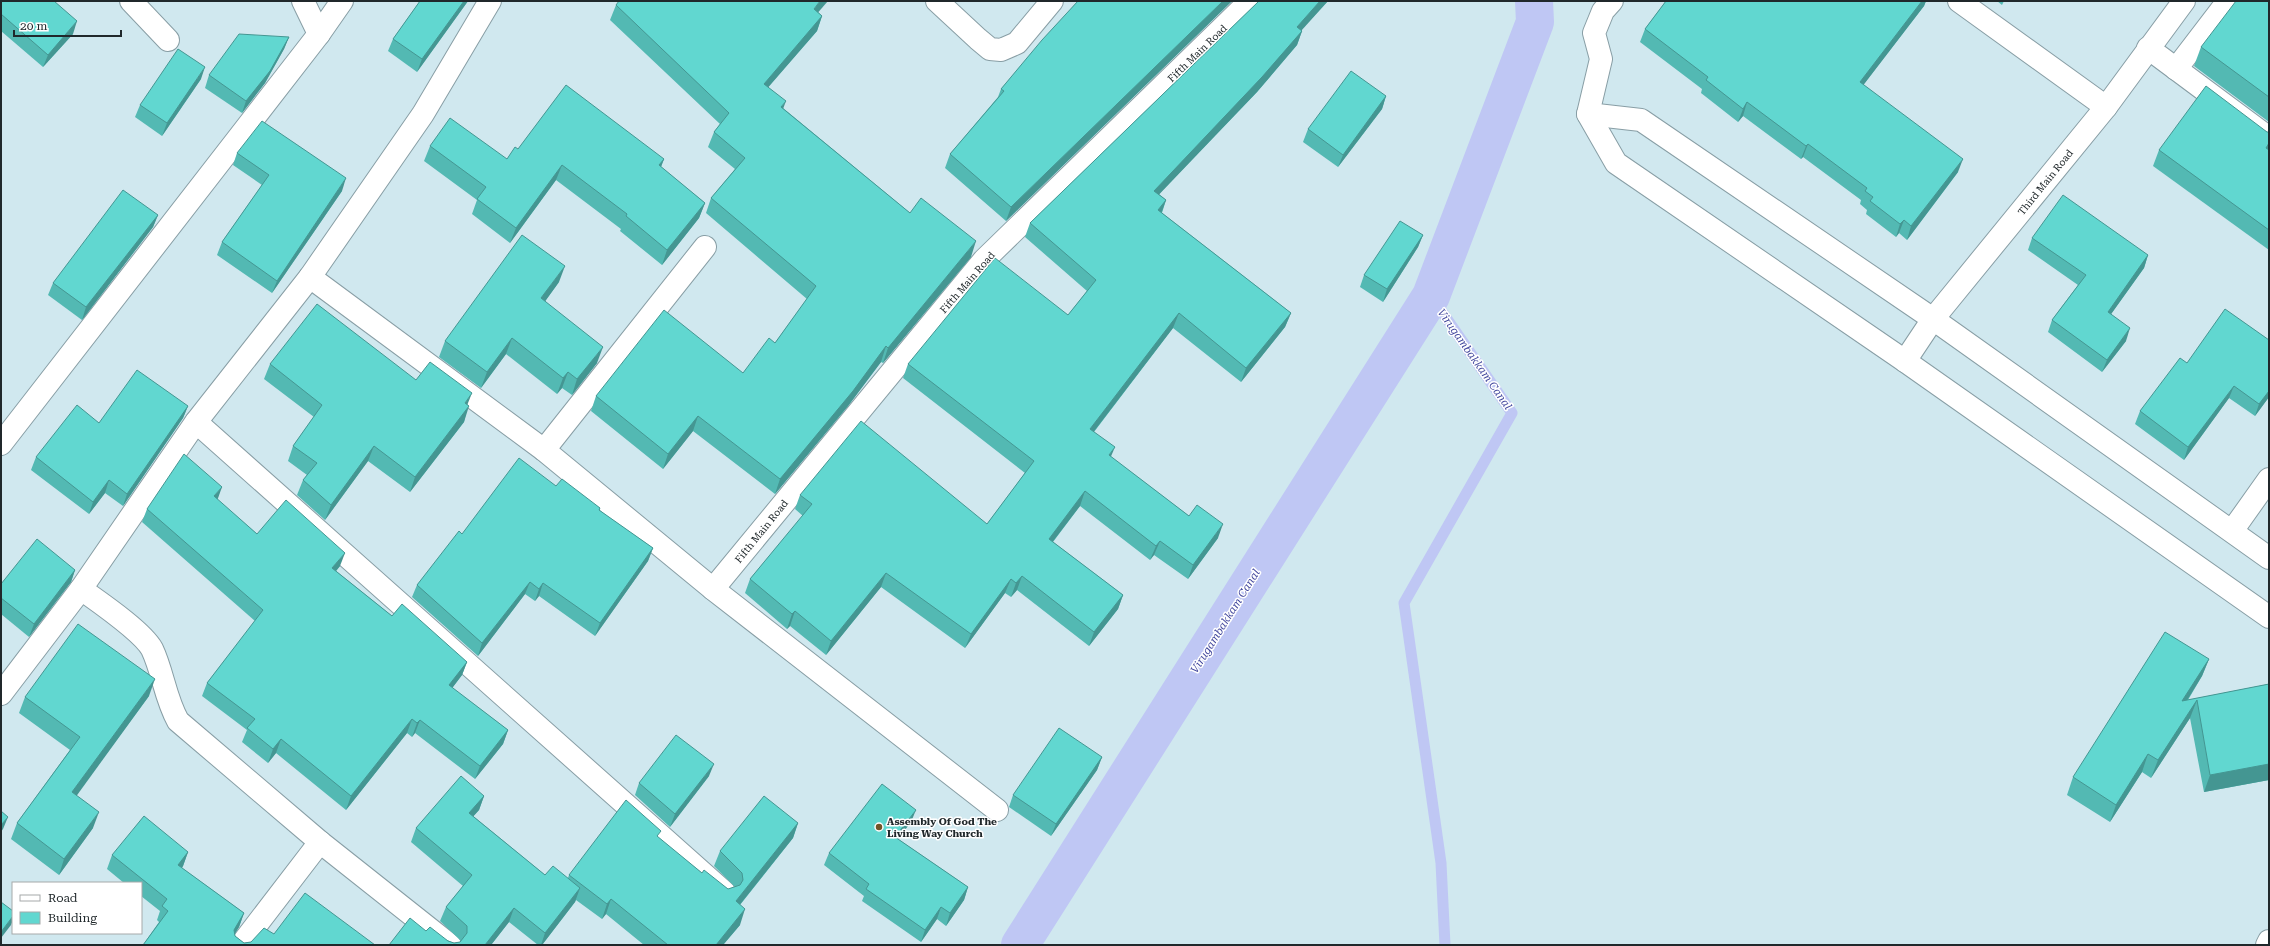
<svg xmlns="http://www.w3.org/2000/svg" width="2270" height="946" font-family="'Roboto Serif',serif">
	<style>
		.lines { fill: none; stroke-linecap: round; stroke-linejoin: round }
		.stream { stroke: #bfc7f4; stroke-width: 11 }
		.canal { stroke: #bfc7f4; stroke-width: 38 }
		.minor-casing { stroke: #889ea5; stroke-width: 24 }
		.minor { stroke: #fff; stroke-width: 22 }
		.wall { fill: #53b9b3 }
		.shaded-wall { fill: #449692 }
		.building { fill: #61d7d0; stroke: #449692 }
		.poi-dot { fill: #725428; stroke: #fff; stroke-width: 1.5 }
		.labels { text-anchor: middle; stroke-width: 3; stroke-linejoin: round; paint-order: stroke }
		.street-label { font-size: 10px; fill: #20282b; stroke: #fff }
		.poi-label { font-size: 10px; font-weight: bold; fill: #20282b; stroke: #fff; text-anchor: start }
		.water-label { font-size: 11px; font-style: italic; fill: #42479d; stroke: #fff }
	</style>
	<rect width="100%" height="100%" fill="#d0e8ef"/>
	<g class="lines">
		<polyline class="stream" points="1431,296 1512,413 1404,603 1441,863 1445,945"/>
		<polyline class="canal" points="1020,945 1431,296 1535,22 1534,1"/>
		<g class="minor-casing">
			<g id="minor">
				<polyline points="131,1 168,40"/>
				<polyline points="303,1 319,34"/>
				<polyline points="937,1 978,39 990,49 1001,50 1017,43 1052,1"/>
				<polyline points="1612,1 1603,11 1594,33 1601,59 1588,114 1616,163 1905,361 2269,617"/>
				<polyline points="1959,1 2106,107"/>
				<polyline points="2148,48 2269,138"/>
				<polyline points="2176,69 2228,1"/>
				<polyline points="1588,114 1641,120 1933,319 2269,558"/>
				<polyline points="310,277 544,450 713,589 997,810"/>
				<polyline points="1905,361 1933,319 2106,107 2184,1"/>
				<polyline points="196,422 724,892"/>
				<polyline points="1,444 319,34 342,1"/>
				<polyline points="544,450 705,247"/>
				<polyline points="2232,531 2269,479"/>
				<path d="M81,589C99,602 142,631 152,649C163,672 165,698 178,721L320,842L450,945"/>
				<polyline points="713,589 984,260 1250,1"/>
				<polyline points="1,694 81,589 196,422 310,277 423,114 490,1"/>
				<polyline points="241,945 320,842"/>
				<polyline points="2267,945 2269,941"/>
			</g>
		</g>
		<use href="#minor" class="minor"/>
	</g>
	<g class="wall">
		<polygon points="1,1 73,34 43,67 1,31"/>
		<polygon points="420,1 468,1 417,72 388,51 393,39"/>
		<polygon points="1078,1 1232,1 1006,221 945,168 950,154 998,97 1001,89"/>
		<polygon points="1259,1 1328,1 1301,30 1302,31 1297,45 1257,92 1159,194 1166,200 1162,213 1291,313 1285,327 1241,382 1173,328 1094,432 1111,457 1189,516 1218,538 1188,579 1154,555 1150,560 1080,506 1053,542 1123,595 1118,609 1089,646 1017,590 1011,597 1005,593 965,648 881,587 826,655 790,626 787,629 745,593 750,579 803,516 795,509 800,495 987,524 1025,473 903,378 908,364 1068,315 1087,291 1025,237 1030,223"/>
		<polygon points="1666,1 1926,1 1924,6 1863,85 1958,172 1907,240 1899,233 1896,237 1866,214 1867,210 1860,204 1861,200 1803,157 1801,159 1743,116 1738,122 1701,93 1702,89 1640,42 1645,29"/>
		<polygon points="1997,1 2004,1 2002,5"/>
		<polygon points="2269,1 2269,122 2194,66 2201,47"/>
		<polygon points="765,2 818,12 822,16 817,31 768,87 783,108 910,213 971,257 883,363 881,362 848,406 775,494 693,431 663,469 591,411 596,396 743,373 775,343 807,299 706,213 711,198 735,169 708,147 714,132 720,124 610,20 616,5"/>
		<polygon points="289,37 284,49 265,83 242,113 205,88 209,75"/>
		<polygon points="201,79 162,136 135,117 140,105"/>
		<polygon points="1386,96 1382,109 1338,167 1303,142 1308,129"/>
		<polygon points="2267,132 2269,132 2269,250 2153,166 2159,150"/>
		<polygon points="430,146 507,159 518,149 664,159 661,167 705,203 699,218 662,265 620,231 621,229 556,180 510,243 472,214 477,200 424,161"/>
		<polygon points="237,153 342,191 272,293 217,255 222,242 262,185 233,165"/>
		<polygon points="158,215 153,227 82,320 48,295 53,283"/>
		<polygon points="1423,235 1418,247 1383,302 1360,287 1364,275"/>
		<polygon points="2032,238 2148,255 2144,268 2111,314 2126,341 2102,372 2048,332 2052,320 2078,285 2028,250"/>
		<polygon points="559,282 545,301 597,363 572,395 562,388 557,394 506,354 481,388 439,357 445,341"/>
		<polygon points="2269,340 2269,397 2255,416 2229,398 2184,460 2135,424 2140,411 2187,363"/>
		<polygon points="270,364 416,380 468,405 464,422 410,492 368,461 325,520 297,495 303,480 307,475 288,461 293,446 314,417 264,379"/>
		<polygon points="188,406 183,418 123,506 105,493 89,514 31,470 36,457 99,423"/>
		<polygon points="556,486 600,508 600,511 653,548 648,561 595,636 539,596 535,601 525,594 478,656 412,597 417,585 462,534"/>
		<polygon points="217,500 257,534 340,566 336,571 392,616 467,662 462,675 452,688 508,730 503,744 475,779 415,733 412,737 407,733 346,810 276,753 268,763 242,742 247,730 202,696 207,683 255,621 142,522 147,509"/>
		<polygon points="75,570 71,582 29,637 1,614 1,584"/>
		<polygon points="2209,659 2202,676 2188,700 2269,684 2269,780 2204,792 2190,718 2151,778 2142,772 2110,822 2067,795 2073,777"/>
		<polygon points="149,696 76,795 93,828 59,875 11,839 17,823 70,750 19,713 25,697"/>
		<polygon points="1102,757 1097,770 1051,836 1009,807 1013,795"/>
		<polygon points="709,776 670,827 635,795 639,783"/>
		<polygon points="484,796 479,810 473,816 545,875 568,878 569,875 658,838 702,873 728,889 735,887 714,866 720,851 798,823 793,838 740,905 740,925 723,945 644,945 606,914 602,919 576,900 575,902 542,945 538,945 509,922 491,945 389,945 426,931 454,943 460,942 461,941 440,921 446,907 463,886 411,842 416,828"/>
		<polygon points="911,822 898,839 968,887 964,900 946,926 937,919 921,942 862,901 864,896 824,865 829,853"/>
		<polygon points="188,852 183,866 182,868 244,913 239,927 234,934 235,936 244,943 251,942 274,934 375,945 143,945 159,922 157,920 160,911 141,896 141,883 124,883 107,869 112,855"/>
	</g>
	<g class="shaded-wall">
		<polygon points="464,1 468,1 417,72 422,59"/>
		<polygon points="820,1 828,1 808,24 814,9"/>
		<polygon points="1223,1 1232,1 1006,221 1011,207"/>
		<polygon points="1320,1 1328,1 1292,41 1297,27"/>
		<polygon points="1922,1 1926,1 1924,6 1855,96 1860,82"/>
		<polygon points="822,16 817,31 758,99 764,84"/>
		<polygon points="77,21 73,34 43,67 48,55"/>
		<polygon points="1302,31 1297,45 1257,92 1149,205 1154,191"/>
		<polygon points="289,37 284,49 265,83 242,113 246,101"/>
		<polygon points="205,67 201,79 162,136 167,123"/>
		<polygon points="1386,96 1382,109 1338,167 1343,155"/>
		<polygon points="786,101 780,117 781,107"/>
		<polygon points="1747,102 1743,116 1738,122 1743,109"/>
		<polygon points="2269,143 2269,151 2266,148"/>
		<polygon points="1808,144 1803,157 1801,159 1806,146"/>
		<polygon points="664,159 658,174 659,165"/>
		<polygon points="1963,159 1958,172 1907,240 1911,226"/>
		<polygon points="562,165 556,180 510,243 516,228"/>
		<polygon points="346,178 342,191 272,293 277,281"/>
		<polygon points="1166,200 1161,214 1158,210"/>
		<polygon points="705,203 699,218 662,265 667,250"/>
		<polygon points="158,215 153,227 82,320 86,307"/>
		<polygon points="1904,220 1899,233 1896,237 1900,224"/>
		<polygon points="1423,235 1418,247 1383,302 1387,289"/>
		<polygon points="976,241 971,257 883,363 888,348"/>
		<polygon points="2148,255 2144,268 2104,324 2108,312"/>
		<polygon points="565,266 559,282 536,314 541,298"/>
		<polygon points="1179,313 1173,328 1085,443 1090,429"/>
		<polygon points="1291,313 1285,327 1241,382 1246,368"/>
		<polygon points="2130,328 2126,341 2102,372 2107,360"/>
		<polygon points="512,338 506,354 481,388 487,372"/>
		<polygon points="886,346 881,362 848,406 775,494 780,479"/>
		<polygon points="603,347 597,363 572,395 577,379"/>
		<polygon points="568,372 562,388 557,394 563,378"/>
		<polygon points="2234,386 2229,398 2184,460 2188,447"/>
		<polygon points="2269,391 2269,397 2255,416 2259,404"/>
		<polygon points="472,393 466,408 465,403"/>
		<polygon points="188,406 183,418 123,506 127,494"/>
		<polygon points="469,406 464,422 410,492 415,477"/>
		<polygon points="698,416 693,431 663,469 668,454"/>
		<polygon points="374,446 368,461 325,520 331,505"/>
		<polygon points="1115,447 1109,461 1109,455"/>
		<polygon points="109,480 105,493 89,514 93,502"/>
		<polygon points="222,487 217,501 214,496"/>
		<polygon points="1085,491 1080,506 1044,553 1049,539"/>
		<polygon points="1223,524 1218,538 1188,579 1193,565"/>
		<polygon points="1160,541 1154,555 1150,560 1156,546"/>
		<polygon points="653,548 648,561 595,636 600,623"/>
		<polygon points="345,553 340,566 327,582 332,568"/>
		<polygon points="75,570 71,582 29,637 34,624"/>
		<polygon points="886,573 881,587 826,655 831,641"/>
		<polygon points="1022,576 1017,590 1011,597 1016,583"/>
		<polygon points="1011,579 1005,593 965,648 971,634"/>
		<polygon points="530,582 525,594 478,656 482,643"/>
		<polygon points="543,583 539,596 535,601 539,589"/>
		<polygon points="1123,595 1118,609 1089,646 1094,632"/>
		<polygon points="795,611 790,626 787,629 792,614"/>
		<polygon points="2209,659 2202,676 2176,718 2182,701"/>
		<polygon points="467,662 462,675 444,699 449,685"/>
		<polygon points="155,679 149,696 67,809 72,792"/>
		<polygon points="2197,700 2190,718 2151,778 2158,760"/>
		<polygon points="412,719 407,733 346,810 351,796"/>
		<polygon points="420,720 415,733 412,737 417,723"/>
		<polygon points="508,730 503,744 475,779 480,766"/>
		<polygon points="281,739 276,753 268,763 273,749"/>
		<polygon points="2148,754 2142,772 2110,822 2116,805"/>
		<polygon points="1102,757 1097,770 1051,836 1056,824"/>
		<polygon points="714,764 709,776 670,827 675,814"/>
		<polygon points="2269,764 2269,780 2204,792 2210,775"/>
		<polygon points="484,796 479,810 464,827 469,813"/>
		<polygon points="916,810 911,822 890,849 895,837"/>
		<polygon points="99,812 93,828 59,875 64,859"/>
		<polygon points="8,817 3,829 1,832 1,825"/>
		<polygon points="798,823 793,838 730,917 736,901"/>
		<polygon points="188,852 183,866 173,879 178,865"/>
		<polygon points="968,887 964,900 946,926 950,913"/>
		<polygon points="580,888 575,902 542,945 541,945 545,933"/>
		<polygon points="611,899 606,914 602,919 607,904"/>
		<polygon points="941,907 937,919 921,942 925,930"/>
		<polygon points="514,908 509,922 491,945 485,945"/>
		<polygon points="745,909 740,925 723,945 716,945"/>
		<polygon points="244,913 239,927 229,944 234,930"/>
		<polygon points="13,916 13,920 11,925 1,938 1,932"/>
	</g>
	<g class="building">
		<polygon points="1,1 54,1 77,21 48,55 1,14"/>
		<polygon points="420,1 464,1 422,59 393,39"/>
		<polygon points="619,1 764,1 765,2 765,1 820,1 814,9 822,16 764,84 786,101 781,107 910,213 921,198 976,241 888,348 886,346 853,391 780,479 698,416 668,454 596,396 664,310 743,373 769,338 775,343 816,286 711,198 745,158 714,132 729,113 616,5"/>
		<polygon points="1078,1 1223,1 1011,207 950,154 1004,91 1001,89 1042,40"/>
		<polygon points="1259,1 1320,1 1297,27 1302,31 1262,77 1154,191 1166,200 1158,210 1291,313 1246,368 1179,313 1090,429 1115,447 1109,455 1189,516 1197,505 1223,524 1193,565 1160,541 1156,546 1085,491 1049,539 1123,595 1094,632 1022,576 1016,583 1011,579 971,634 886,573 831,641 795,611 792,614 750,579 812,504 800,495 861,421 987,524 1034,461 908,364 995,258 1068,315 1096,280 1030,223"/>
		<polygon points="1666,1 1922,1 1860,82 1963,159 1911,226 1904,220 1900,224 1870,201 1873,197 1865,191 1867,188 1808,144 1806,146 1747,102 1743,109 1706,80 1708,77 1645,29"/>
		<polygon points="2236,1 2269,1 2269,97 2201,47"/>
		<polygon points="239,34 289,37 270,71 246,101 209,75"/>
		<polygon points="178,49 205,67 167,123 140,105"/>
		<polygon points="1351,71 1386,96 1343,155 1308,129"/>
		<polygon points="566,85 664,159 659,165 705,203 667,250 626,216 627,214 562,165 516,228 477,199 486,187 430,146 450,118 507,159 515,147 518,149"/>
		<polygon points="2206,86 2267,132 2269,132 2269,143 2266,148 2269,150 2269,230 2159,150"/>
		<polygon points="262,121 346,178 277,281 222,242 269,175 237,153"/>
		<polygon points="123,190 158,215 86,307 53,283"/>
		<polygon points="2063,195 2148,255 2108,312 2130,328 2107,360 2052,320 2086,275 2032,238"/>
		<polygon points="1400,221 1423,235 1387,289 1364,275"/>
		<polygon points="522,235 565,266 541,298 603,347 577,379 568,372 563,378 512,338 487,372 445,341"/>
		<polygon points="317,304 416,380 430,362 472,393 465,403 469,406 415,477 374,446 331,505 303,480 317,463 293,446 322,405 270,364"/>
		<polygon points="2225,309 2269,340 2269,391 2259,404 2234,386 2188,447 2140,411 2180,358 2187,363"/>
		<polygon points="137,370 188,406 127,494 109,480 93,502 36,457 77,405 99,423"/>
		<polygon points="184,454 222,487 214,496 257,534 286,500 345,553 332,568 392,616 402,604 467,662 449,685 508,730 480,766 420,720 417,723 412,719 351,796 281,739 273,749 247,728 255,719 207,683 263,610 147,509"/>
		<polygon points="519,458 556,486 562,479 600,508 599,510 653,548 600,623 543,583 539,589 530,582 482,643 417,585 459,531 462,534"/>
		<polygon points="37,539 75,570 34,624 1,598 1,584"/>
		<polygon points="78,624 155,679 72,792 99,812 64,859 17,823 80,737 25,697"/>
		<polygon points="2165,632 2209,659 2182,701 2269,684 2269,764 2210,775 2197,700 2158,760 2148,754 2116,805 2073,777"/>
		<polygon points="1059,728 1102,757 1056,824 1013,795"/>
		<polygon points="676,735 714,764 675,814 639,783"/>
		<polygon points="461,776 484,796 469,813 545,875 553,866 580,888 545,933 514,908 485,945 389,945 410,918 426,931 430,927 448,941 454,943 460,942 467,933 467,926 446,907 472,875 416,828"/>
		<polygon points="882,784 916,810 895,837 968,887 950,913 941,907 925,930 866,889 869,884 829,853"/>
		<polygon points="764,796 798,823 736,901 745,909 716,945 668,945 611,899 607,904 569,875 626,800 661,831 657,836 702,873 704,870 728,889 740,885 743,880 742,873 720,851"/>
		<polygon points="1,811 8,817 1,825"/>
		<polygon points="144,816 188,852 178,865 244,913 234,930 235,936 244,943 251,942 264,928 274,934 305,893 375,945 143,945 168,911 162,906 167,899 112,855"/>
		<polygon points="1,902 13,911 13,916 1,932"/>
	</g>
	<circle class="poi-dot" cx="879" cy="827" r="4"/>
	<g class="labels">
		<g class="street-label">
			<text transform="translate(1197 53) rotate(-44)" y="4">Fifth Main Road</text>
			<text transform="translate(2045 182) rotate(-51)" y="4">Third Main Road</text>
			<text transform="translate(967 282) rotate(-49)" y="4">Fifth Main Road</text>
			<text transform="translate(761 531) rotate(-51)" y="4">Fifth Main Road</text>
		</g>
		<g class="poi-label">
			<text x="887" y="825">Assembly Of God The<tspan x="887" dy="12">Living Way Church</tspan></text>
		</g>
		<g class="water-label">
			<text transform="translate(1475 359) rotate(55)" y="4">Virugambakkam Canal</text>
			<text transform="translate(1225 621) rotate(-58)" y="4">Virugambakkam Canal</text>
		</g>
	</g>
	<rect width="2270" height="946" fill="none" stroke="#20282b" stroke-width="4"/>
	<rect x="12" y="882" width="130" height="52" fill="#ffffff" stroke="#a6a9aa"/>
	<rect x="20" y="895" width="20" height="6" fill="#ffffff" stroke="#a6a9aa"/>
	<text x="48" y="902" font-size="12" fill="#20282b">Road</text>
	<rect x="20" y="912" width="20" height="12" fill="#61d7d0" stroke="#a6a9aa"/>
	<text x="48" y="922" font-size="12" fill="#20282b">Building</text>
	<path d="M14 30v6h107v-6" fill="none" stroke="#20282b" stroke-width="2"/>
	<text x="20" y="30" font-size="12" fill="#20282b" stroke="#ffffff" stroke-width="3" paint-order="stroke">20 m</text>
</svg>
